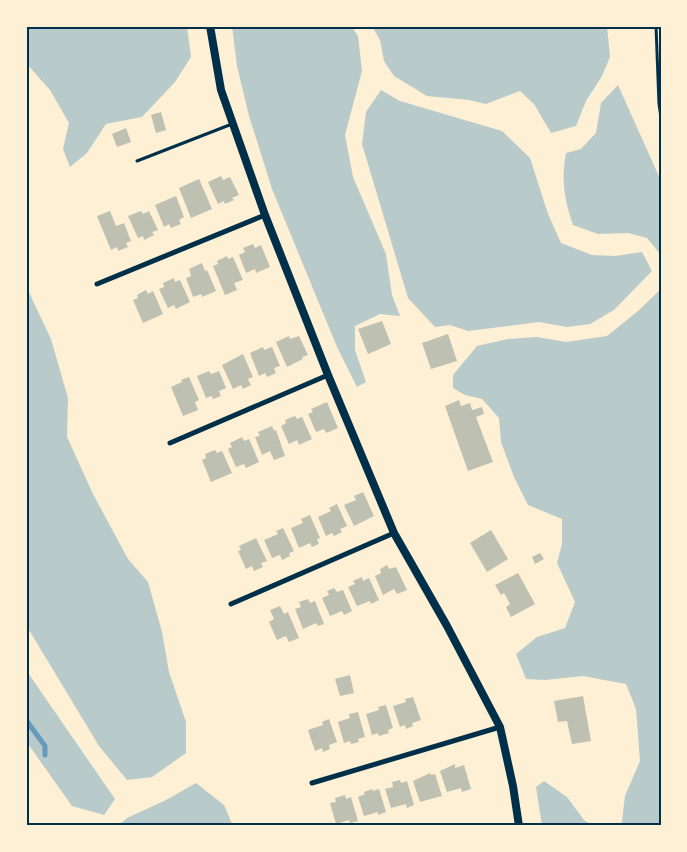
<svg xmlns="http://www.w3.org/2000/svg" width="687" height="852" font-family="'Exo 2',sans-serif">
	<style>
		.green { fill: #b9caca }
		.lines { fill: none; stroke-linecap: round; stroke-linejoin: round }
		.stream { stroke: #669bbc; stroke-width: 5 }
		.building { fill: #bec0b2 }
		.path { stroke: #003049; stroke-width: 3 }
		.service { stroke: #003049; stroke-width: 3 }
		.minor { stroke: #003049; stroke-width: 5 }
		.tertiary { stroke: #003049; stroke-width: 8 }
		.neatline { fill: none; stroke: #003049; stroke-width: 2 }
	</style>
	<rect width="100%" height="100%" fill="#fdf0d5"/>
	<g class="green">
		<polygon points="33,26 187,26 191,57 175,82 142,117 106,124 87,153 70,167 63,149 69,123 50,90 26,63 26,27"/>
		<polygon points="232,26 351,26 358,36 362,71 345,135 353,177 386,254 392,295 400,316 380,314 355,326 355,350 366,382 357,387 337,347 272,189 249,116 237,66"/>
		<polygon points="372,26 607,26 610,57 602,76 586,101 576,126 551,133 534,104 520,91 486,104 469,100 427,96 394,76 384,61 380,40"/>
		<path d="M618,85L661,181V255L647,238L628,233L598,234L573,225C564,199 561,179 566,153L581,149L596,133L601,103Z"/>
		<polygon points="381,90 400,101 502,131 530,158 548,214 561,243 592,255 615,256 642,252 652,271 614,310 590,324 567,327 539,322 468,331 450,325 435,327 408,298 362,144 366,112"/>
		<polygon points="26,286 51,339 68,398 67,437 93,494 128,559 148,582 162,632 169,672 186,722 186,753 152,777 127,780 99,746 26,625"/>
		<polygon points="661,289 661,826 612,826 622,822 625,796 640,761 636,709 626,684 583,676 545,680 526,679 516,654 537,637 565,628 575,602 557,563 562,544 562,519 528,505 514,477 501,442 499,418 482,399 465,395 453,388 453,375 477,346 508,339 537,337 566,342 607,336 638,311"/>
		<polygon points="26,670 115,799 104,815 72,806 26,741"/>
		<polygon points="544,781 567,797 584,820 593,826 542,826 536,787"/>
		<polygon points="196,783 224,805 233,826 118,826 127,818 166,800"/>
	</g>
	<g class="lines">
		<polyline class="stream" points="26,720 45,746 45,755"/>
	</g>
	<g class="building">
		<polygon points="161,112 166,130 156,133 151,115"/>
		<polygon points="126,128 131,142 117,147 112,134"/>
		<polygon points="221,176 223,180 230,177 239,195 232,198 234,200 225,204 224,201 218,204 208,182"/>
		<polygon points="199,179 212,209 191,218 179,188"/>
		<polygon points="176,196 184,217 179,220 181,224 171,228 169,224 164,227 155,205"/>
		<polygon points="110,211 116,226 124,223 131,241 126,243 128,247 118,251 117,247 111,250 97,216"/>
		<polygon points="141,211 143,214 149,211 158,230 152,232 154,235 144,240 143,236 138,238 128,216"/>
		<polygon points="253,244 255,248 261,245 270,267 256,273 255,269 246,273 239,255 245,252 243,248"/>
		<polygon points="227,256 228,259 233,257 243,280 234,283 237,290 225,295 213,266 218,264 217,261"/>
		<polygon points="202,263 205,271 207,270 216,291 202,297 201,294 193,297 186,278 191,276 189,269"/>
		<polygon points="174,278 175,282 180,280 190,302 176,309 174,305 168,308 159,289 164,287 163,283"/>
		<polygon points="146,290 148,294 153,291 163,314 143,323 133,300 138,298 137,295"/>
		<polygon points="382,321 391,344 368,354 358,329"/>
		<polygon points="448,334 457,361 431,369 422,343"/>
		<polygon points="289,336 290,339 299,336 308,355 302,357 303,359 287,367 276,342"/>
		<polygon points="263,347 264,350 272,347 280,366 274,368 276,373 267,377 265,373 259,376 250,353"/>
		<polygon points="243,354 253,377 248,379 251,385 243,389 241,385 233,389 222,365"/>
		<polygon points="209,371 211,374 219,371 226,388 219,391 221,396 213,399 212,396 206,398 197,376"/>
		<polygon points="189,377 199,400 195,402 198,410 183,416 171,387 182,382 181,380"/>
		<polygon points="459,400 461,406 470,403 472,410 482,407 484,414 476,417 493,462 468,471 445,406"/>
		<polygon points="327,402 338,428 326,433 324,429 316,432 308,414 313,412 311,409"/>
		<polygon points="295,416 297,419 302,417 312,439 299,445 297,440 289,444 281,426 286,423 285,420"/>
		<polygon points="272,426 274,431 276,430 285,456 274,460 270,451 262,455 255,437 260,436 258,432"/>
		<polygon points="242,437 244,441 249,439 259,462 246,468 244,464 236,467 228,449 232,447 230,443"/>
		<polygon points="215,450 217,453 222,451 232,473 211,482 202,460 206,458 205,454"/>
		<polygon points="363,492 374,516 354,526 344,505 356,500 354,496"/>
		<polygon points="337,504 347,526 340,529 342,532 334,536 332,533 326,536 318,517 331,511 329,508"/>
		<polygon points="310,515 320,538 317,539 319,544 312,547 310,543 299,548 291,528 303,523 301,519"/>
		<polygon points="283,528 294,551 289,553 290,556 282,560 280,555 272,558 264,540 278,534 276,531"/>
		<polygon points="491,530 508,559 487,572 470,543"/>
		<polygon points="256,538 267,561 261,563 263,567 254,571 252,566 246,569 238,551 241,550 239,546"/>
		<polygon points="540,553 544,559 535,564 532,557"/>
		<polygon points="387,565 389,569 396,567 407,590 397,594 394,589 383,595 375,576 381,573 380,569"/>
		<polygon points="518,573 535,604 511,617 506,607 510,604 504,593 501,595 495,585"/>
		<polygon points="362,577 363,581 369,578 379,600 371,604 370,601 357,606 348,587 355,584 353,581"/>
		<polygon points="334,588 337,592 343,590 352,611 344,615 342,611 330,616 322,598 329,595 327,591"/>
		<polygon points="308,599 310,603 315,601 324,624 318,626 316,623 303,629 295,609 301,607 299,602"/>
		<polygon points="280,606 284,614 288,612 299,638 289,642 286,636 277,640 269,622 274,619 270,610"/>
		<polygon points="350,675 354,693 340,696 335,679"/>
		<polygon points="583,696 591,741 572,744 567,721 558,722 554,701"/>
		<polygon points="413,697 421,720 412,723 413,726 406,729 405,725 400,727 393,706 406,702 405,699"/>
		<polygon points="386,705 393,728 388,730 389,733 379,736 378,733 372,735 366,714 379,710 378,707"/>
		<polygon points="358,712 365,737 358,739 359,742 351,744 350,741 344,743 338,722 350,718 349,714"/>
		<polygon points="329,719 337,742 329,745 330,749 323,752 322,748 315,751 308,730 323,725 322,722"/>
		<polygon points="455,764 455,768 464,765 471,789 462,792 461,788 447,792 440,771"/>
		<polygon points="430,773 431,775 435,774 442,796 420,802 413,781"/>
		<polygon points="400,780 401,783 407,781 414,805 407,808 406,804 391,808 385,789 393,787 392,782"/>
		<polygon points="372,789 373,791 379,789 386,812 378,815 378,812 364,816 358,797 365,794 364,792"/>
		<polygon points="345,795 346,799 351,797 358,821 350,823 349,820 336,824 330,803 336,802 335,798"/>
	</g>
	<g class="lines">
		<polyline class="path" points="656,26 659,104 661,117"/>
		<polyline class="service" points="137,161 232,124"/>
		<g class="minor">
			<polyline points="97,284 265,215"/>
			<polyline points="170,443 328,375"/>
			<polyline points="231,604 394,533"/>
			<polyline points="312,783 500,727"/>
		</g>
		<polyline class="tertiary" points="210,26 221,90 265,215 328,375 394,533 447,626 500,727 513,786 519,826"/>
	</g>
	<rect width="687" height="852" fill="none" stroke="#fdf0d5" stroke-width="55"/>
	<rect x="28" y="28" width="632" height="796" class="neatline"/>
</svg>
